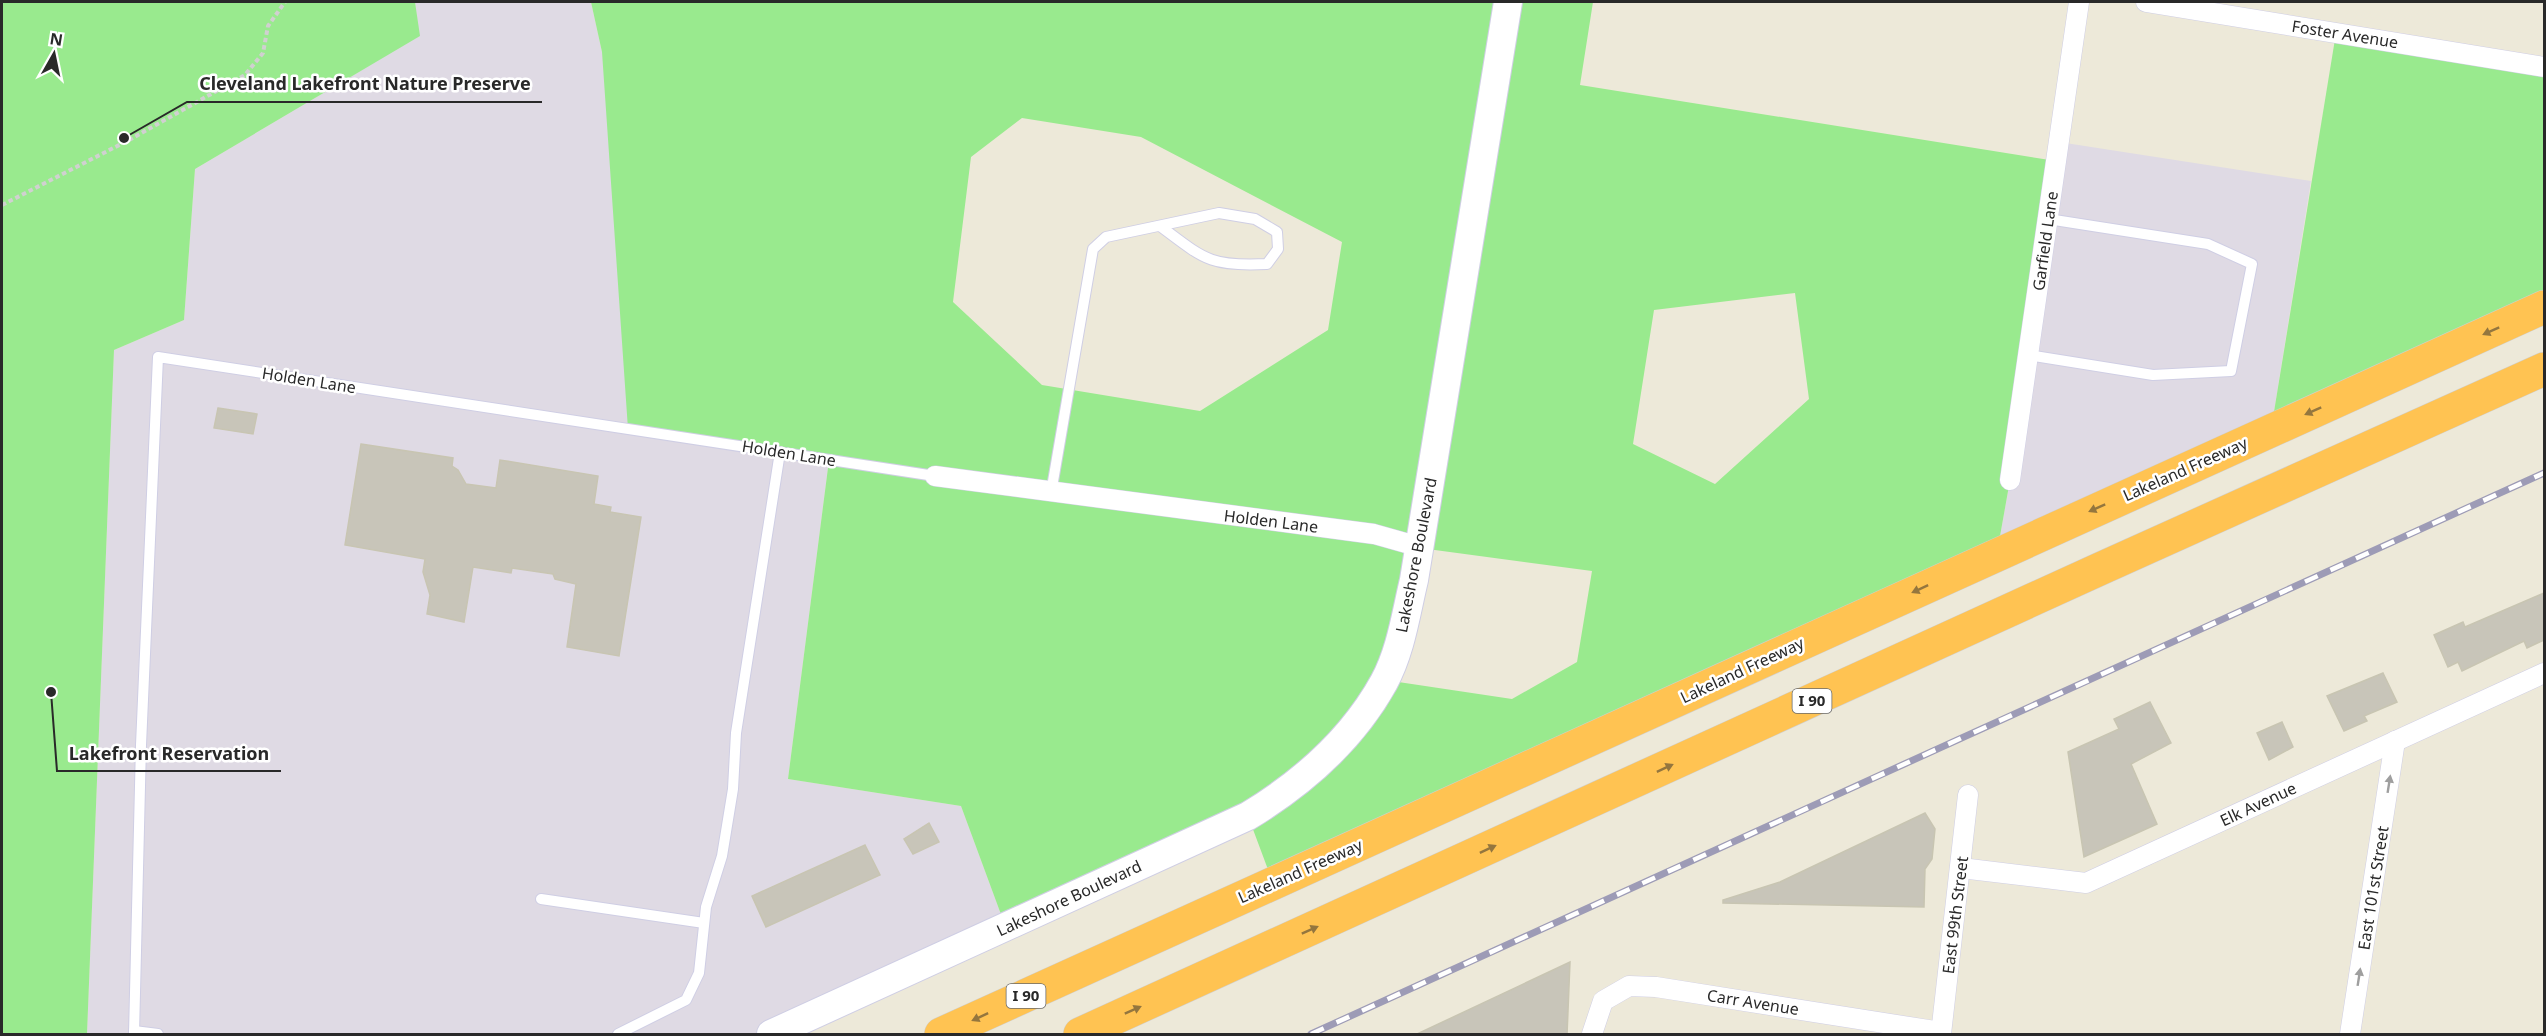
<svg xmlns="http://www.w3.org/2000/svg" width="2546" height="1036" font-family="'Noto Sans',sans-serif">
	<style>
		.industrial { fill: #dfdae4 }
		.green { fill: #99ea8e; fill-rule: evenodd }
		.building { fill: #c8c5b9; stroke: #c8c5b2; stroke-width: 1.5 }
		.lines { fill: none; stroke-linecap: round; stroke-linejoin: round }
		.lane-casing { stroke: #cfcee4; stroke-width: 12 }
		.street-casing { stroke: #cfcee4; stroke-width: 21 }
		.secondary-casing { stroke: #cfcee4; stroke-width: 30 }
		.highway-casing { stroke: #d0d0d0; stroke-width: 34 }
		.path { stroke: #d0d0d0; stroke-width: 4; stroke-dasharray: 4.5 3; stroke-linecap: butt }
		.lane { stroke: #fff; stroke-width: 10 }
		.street { stroke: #fff; stroke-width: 20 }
		.secondary { stroke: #fff; stroke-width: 28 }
		.highway { stroke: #ffc352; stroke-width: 33 }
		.rail-casing { stroke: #9d9bb6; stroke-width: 7 }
		.rail { stroke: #fff; stroke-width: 4.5; stroke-dasharray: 14; stroke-linecap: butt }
		.oneway { fill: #94763e }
		.oneway2 { fill: #9f9f9f }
		.labels { text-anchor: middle; stroke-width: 5; stroke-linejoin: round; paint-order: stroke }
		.shield { fill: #fff; stroke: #696969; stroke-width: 1.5 }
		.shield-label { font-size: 15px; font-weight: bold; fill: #292929 }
		.street-label { font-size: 16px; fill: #292929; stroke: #fff }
		.leader { fill: none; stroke: #292929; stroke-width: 2 }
		.callout-dot { fill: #292929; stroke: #fff; stroke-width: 2 }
		.callout-label { font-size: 18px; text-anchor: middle; font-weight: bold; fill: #292929; stroke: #fff; stroke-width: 5; stroke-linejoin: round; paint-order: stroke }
	</style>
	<rect width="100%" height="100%" fill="#ede9d9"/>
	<g class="industrial">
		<polygon points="415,2 591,2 602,52 829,460 788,779 961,806 1006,928 771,1034 87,1034 114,350 184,320 195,169 419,36"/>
		<polygon points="2059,142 2311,181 2271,430 1997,553 2010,480"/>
	</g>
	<g class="green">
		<polygon points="2,2 415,2 420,36 195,169 184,320 114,350 87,1034 2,1034"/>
		<path d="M591,2H1593L1580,85L2056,161L2010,480L1997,553L1273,883L1248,816L1006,928L961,806L788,779L829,460L628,429L602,52ZM1022,118L1141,137L1342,242L1328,330L1200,411L1042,385L953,302L971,157ZM1795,293L1809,399L1715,484L1633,444L1654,310ZM1420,548L1592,571L1577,662L1512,699L1385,680Z"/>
		<polygon points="2336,33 2544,67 2544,307 2271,430"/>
	</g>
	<g class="building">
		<polygon points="218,408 257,414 253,434 214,428"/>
		<polygon points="361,444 453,458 452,466 458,470 466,484 496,488 500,460 598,476 594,504 611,507 610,512 641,517 619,656 567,647 576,584 555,579 553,574 512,568 511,573 473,567 464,622 427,614 430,595 423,572 425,559 345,545"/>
		<polygon points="2544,593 2544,640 2527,648 2524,641 2462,671 2458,662 2448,667 2434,635 2463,622 2465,627"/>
		<polygon points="2383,673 2397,702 2364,716 2367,721 2344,731 2327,696"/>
		<polygon points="2150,702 2171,743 2131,764 2157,824 2084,857 2068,752 2119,729 2114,719"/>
		<polygon points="2282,722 2293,747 2269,760 2257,733"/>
		<polygon points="1925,813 1935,829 1932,859 1925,869 1924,907 1723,903 1723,900 1780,882"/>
		<polygon points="929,823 939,842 913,854 904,839"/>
		<polygon points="865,845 880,875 766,927 752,896"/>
		<polygon points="1570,962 1567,1035 1415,1035"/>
	</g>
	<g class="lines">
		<g class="lane-casing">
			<g id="lane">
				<polyline points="2028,355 2153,375 2231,371 2252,264 2208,244 2048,219"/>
				<path d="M1051,493L1093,249L1106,237L1219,213L1255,219L1277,232L1278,249L1267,264C1210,267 1204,259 1160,226"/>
				<polyline points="541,899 704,923"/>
				<polyline points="134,1031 158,1034"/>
				<polyline points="134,1034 141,745 158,357 935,476"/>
				<polyline points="618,1034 686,1000 699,973 706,907 722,856 733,789 736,733 780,452"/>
			</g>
		</g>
		<g class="street-casing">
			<g id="street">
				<polyline points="2146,2 2544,67"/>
				<polyline points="935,476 1374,534 1420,547"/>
				<polyline points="2010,480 2079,2"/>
				<polyline points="1961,868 2086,883 2544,673"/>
				<polyline points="1592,1034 1603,1001 1629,986 1656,987 1941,1032"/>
				<polyline points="1941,1034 1968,795"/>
				<polyline points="2350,1034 2395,741"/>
			</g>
		</g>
		<g class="secondary-casing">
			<path id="secondary" d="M771,1034L1248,816C1304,782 1352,740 1384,682C1401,651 1406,613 1414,580L1508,2"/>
		</g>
		<g class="highway-casing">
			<g id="highway">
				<polyline points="941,1034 2544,307"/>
				<polyline points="1080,1034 2102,568 2544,369"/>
			</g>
		</g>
		<polyline class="path" points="2,205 129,140 245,75 263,53 268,26 285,2"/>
		<use href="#lane" class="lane"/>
		<use href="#street" class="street"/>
		<use href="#secondary" class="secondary"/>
		<use href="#highway" class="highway"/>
		<g class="rail-casing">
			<polyline id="rail" points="1311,1034 2544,473"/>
		</g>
		<use href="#rail" class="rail"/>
	</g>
	<defs><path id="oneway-solid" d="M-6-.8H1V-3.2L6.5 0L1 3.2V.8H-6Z" transform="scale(1.5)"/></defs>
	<g class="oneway">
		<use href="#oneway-solid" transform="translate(2491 331) rotate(156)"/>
		<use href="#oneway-solid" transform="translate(2313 411) rotate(156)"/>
		<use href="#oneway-solid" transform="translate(2097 508) rotate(156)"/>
		<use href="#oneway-solid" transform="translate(1920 589) rotate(155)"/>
		<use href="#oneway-solid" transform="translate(1665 768) rotate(-25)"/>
		<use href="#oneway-solid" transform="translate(1488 849) rotate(-25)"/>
		<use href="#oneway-solid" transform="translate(1310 930) rotate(-24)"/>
		<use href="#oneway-solid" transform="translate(1133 1010) rotate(-24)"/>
		<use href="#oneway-solid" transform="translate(980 1017) rotate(155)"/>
	</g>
	<g class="oneway2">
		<use href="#oneway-solid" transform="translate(2389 784) rotate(-81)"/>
		<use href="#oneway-solid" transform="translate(2359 977) rotate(-81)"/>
	</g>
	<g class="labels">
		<g class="shield">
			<rect x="1792.5" y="689" width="39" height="24" rx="4.5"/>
			<rect x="1006.5" y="984" width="39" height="24" rx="4.5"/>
		</g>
		<g class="shield-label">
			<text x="1812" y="706">I 90</text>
			<text x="1026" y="1001">I 90</text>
		</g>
		<g class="street-label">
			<text transform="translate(2345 34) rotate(9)" y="6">Foster Avenue</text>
			<text transform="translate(2045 241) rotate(-82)" y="6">Garfield Lane</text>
			<text transform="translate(309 380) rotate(9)" y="6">Holden Lane</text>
			<text transform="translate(789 453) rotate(9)" y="6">Holden Lane</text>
			<text transform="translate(2185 469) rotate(-24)" y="6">Lakeland Freeway</text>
			<text transform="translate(1271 521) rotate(7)" y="6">Holden Lane</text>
			<text transform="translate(1416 555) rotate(-79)" y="6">Lakeshore Boulevard</text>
			<text transform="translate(1742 670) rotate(-25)" y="6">Lakeland Freeway</text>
			<text transform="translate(2258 804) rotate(-25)" y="6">Elk Avenue</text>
			<text transform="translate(1300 871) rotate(-24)" y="6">Lakeland Freeway</text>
			<text transform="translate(2373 888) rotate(-81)" y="6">East 101st Street</text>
			<text transform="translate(1069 898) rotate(-25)" y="6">Lakeshore Boulevard</text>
			<text transform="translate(1955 915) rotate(-83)" y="6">East 99th Street</text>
			<text transform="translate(1753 1002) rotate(9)" y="6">Carr Avenue</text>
		</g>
	</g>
	<path class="leader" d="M124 138L187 102H542M51 692L57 771H281"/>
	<g class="callout-dot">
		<circle cx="124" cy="138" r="6"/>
		<circle cx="51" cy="692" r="6"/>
	</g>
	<g class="callout-label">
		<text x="365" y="90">Cleveland Lakefront Nature Preserve</text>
		<text x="169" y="760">Lakefront Reservation</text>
	</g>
	<rect width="2546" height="1036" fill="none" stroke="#292929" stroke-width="6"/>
	<g transform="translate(54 54) rotate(9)" stroke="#ffffff" stroke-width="4.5" paint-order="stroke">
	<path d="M0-4.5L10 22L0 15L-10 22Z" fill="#292929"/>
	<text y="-9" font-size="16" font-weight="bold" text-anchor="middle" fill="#292929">N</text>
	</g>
</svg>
